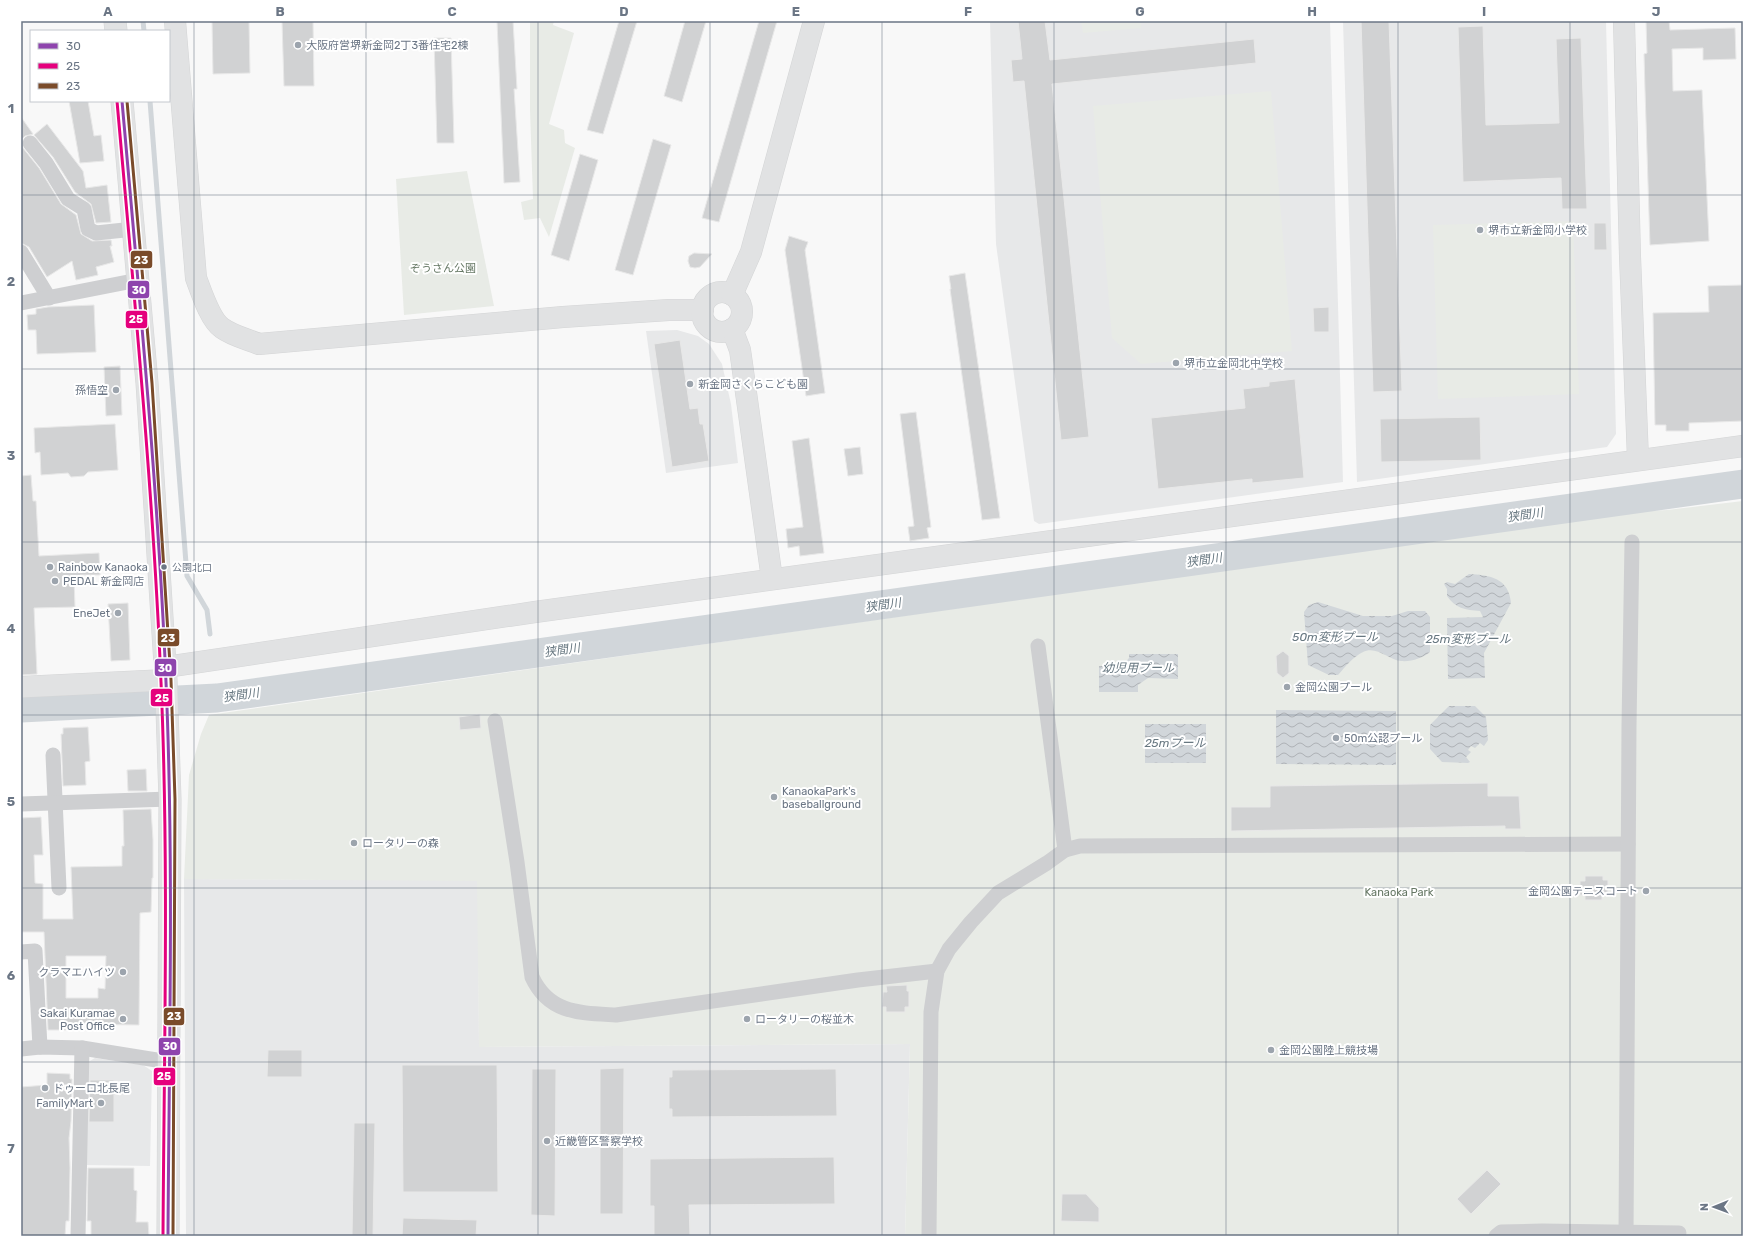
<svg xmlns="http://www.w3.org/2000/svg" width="1764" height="1257" font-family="Rubik,'Noto Sans JP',sans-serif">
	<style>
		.built { fill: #e7e8e9 }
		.park { fill: #e8ebe6 }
		.water { fill: url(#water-waves) }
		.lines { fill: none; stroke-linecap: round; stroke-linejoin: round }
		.stream { stroke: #d1d6da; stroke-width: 5 }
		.river { stroke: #d1d6da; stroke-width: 29 }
		.building { fill: #d1d2d3; stroke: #e8e8e8; fill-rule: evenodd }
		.secondary-casing { stroke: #d4d5d6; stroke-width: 22 }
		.primary-casing { stroke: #d5d6d7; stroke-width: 23 }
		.street { stroke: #cecfd1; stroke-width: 15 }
		.secondary { stroke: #e1e2e3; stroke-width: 21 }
		.primary { stroke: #e1e2e3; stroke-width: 22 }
		.bus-1-casing { stroke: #fff; stroke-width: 6 }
		.bus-2-casing { stroke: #fff; stroke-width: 6 }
		.bus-3-casing { stroke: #fff; stroke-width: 6 }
		.bus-1 { stroke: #8e44ad; stroke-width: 3 }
		.bus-2 { stroke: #e5007d; stroke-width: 3 }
		.bus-3 { stroke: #7a4b2a; stroke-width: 3 }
		.grid { fill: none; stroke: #6b7685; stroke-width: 1; stroke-opacity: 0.55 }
		.poi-dot { fill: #9ca4ad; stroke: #fff; stroke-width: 1.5 }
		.bus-dot { fill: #6b7685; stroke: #fff; stroke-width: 1.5 }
		.labels { text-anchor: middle; stroke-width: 4; stroke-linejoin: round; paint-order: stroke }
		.bus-label { font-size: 10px; fill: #6b7685; stroke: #fff; text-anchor: start }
		.poi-label { font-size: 11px; fill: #6b7685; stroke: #fff; text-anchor: start }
		.park-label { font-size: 11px; fill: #667865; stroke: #fff }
		.water-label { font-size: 12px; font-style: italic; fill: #677780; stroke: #fff }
		.line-badge { stroke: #fff; stroke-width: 1.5 }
		.badge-label { font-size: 11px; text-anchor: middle; font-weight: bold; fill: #fff }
		.neatline { fill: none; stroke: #6b7685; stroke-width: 1.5 }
		.grid-label { font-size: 13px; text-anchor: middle; font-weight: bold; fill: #6b7685 }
	</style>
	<defs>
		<pattern id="water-waves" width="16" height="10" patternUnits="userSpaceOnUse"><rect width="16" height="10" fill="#d1d6da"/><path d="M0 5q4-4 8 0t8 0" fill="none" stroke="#aeb2b6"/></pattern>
	</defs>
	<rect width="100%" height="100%" fill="#f8f8f8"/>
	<g class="built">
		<polygon points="990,21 1330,21 1343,482 1039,524 1034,521 996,244"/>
		<polygon points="1343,21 1606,21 1616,434 1607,447 1357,482"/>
		<polygon points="677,330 698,336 709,344 722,364 731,404 738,463 666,473 646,331"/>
		<polygon points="184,879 478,880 479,1047 910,1044 905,1236 186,1236"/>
		<polygon points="95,1058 143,1065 152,1071 150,1166 85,1165 88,1062"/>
	</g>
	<g class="park">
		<polygon points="530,21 554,21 553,25 574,33 549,124 564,130 565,143 575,148 549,237 540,218 524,220 521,202 533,199 530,110"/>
		<polygon points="1081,21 1140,21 1141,28 1083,33"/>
		<polygon points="1271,91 1292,351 1141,364 1112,338 1093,106"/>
		<polygon points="467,171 494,306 404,315 396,179"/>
		<polygon points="1573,221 1579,394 1438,399 1433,225"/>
		<polygon points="1743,501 1743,1236 905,1236 910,1044 479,1047 477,881 184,879 189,775 201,734 209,715 1630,512 1667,510"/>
	</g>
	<g class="water">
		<path d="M1469,574C1490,575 1509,578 1511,603L1484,653L1485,678L1448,679L1447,618L1483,617L1480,611C1465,610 1455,608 1447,596V589L1444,584L1447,582L1455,584Z"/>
		<path d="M1318,602L1363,616H1392L1408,611H1425L1430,617V652C1423,658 1411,662 1401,661C1389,660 1376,645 1363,652C1353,657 1346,666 1338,675H1329L1308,665L1304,612L1309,605Z"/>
		<polygon points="1129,654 1178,654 1178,679 1148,678 1138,685 1138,692 1099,692 1099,666 1123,665 1129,658"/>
		<polygon points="1449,706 1475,706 1486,717 1488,740 1484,746 1480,743 1475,748 1471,746 1468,750 1471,752 1466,757 1470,762 1468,763 1442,762 1430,749 1430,725"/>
		<polygon points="1276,710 1396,711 1396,765 1276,764"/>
		<rect x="1145" y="724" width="61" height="39"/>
	</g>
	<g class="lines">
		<g class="stream">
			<polyline points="143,21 144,31"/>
			<polyline points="150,101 187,576 207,610 210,634"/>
		</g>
		<polyline class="river" points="21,708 217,698 1743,484"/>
	</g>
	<g class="building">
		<polygon points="212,21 249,21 250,73 213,74"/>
		<polygon points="282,21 313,21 314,86 284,86"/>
		<polygon points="497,21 513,21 517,89 514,89 520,182 504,183"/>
		<polygon points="619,21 637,21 603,134 587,130"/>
		<polygon points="685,21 706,21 682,102 664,96"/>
		<polygon points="759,21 777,21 719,222 702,218"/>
		<polygon points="1018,21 1045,21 1050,60 1254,39 1256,63 1052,84 1089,437 1061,440 1024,81 1013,82 1011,60 1022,59"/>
		<polygon points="1361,21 1389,21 1402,391 1373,392"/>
		<polygon points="1646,21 1669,21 1670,30 1735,28 1736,59 1703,60 1703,48 1672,49 1673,91 1702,90 1709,241 1650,245 1645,90 1644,54 1647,53"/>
		<polygon points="1483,26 1486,125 1559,123 1556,39 1581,38 1587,209 1562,209 1561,178 1463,182 1458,27"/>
		<polygon points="434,38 451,38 454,143 437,143"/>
		<polygon points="69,101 88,101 94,136 101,135 104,161 80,163"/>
		<polygon points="21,117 33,134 25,136 22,139 23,148 39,168 61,204 76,215 81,234 92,241 111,240 112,246 110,246 114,262 96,267 98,275 76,280 72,261 47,277 29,247 21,243"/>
		<polygon points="47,124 83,171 86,188 107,185 111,222 96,223 91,204 75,192 53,157 34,135"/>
		<polygon points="653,139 671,145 633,275 615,270"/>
		<polygon points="580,154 598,160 569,261 551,255"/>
		<polygon points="1594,223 1606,223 1607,250 1594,250"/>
		<polygon points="789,236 808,242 805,250 825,393 806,396 785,250"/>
		<polygon points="694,253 712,254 700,267 695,268 690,267 688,261 689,256"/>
		<polygon points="965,273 1000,518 982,520 950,289 951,289 949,276"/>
		<polygon points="1743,285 1743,421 1689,423 1689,431 1666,431 1666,425 1655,425 1653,313 1709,312 1708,286"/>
		<polygon points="94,305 96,352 37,354 36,330 28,330 27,315 36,314 36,309 48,307"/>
		<polygon points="1329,307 1329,332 1314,332 1313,308"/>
		<polygon points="680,340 690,409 698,408 700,424 703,424 709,461 672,467 654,344"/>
		<polygon points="120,366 122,415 106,416 104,367"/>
		<polygon points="1295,379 1304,478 1252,483 1252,479 1158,489 1151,418 1245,408 1243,389 1269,386 1269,382"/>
		<polygon points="916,412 931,527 927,528 929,538 910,541 908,527 914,526 900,414"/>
		<polygon points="1480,417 1481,460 1381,462 1380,419"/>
		<polygon points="115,424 118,470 88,472 84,476 71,477 68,473 41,475 40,452 35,453 34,428"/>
		<polygon points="809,438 824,553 800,556 799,546 788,548 786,529 803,527 792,441"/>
		<polygon points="860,447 863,474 848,476 844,449"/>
		<polygon points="31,475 33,501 36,501 39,556 99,553 100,575 80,575 80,579 74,579 75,607 34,608 37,674 21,675 21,476"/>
		<polygon points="128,603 130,660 111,661 108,604"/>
		<polygon points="1283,651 1289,656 1289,673 1283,678 1277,673 1276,656"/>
		<polygon points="480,714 481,728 460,730 459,717"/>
		<polygon points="88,727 90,761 85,762 86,785 63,786 61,734 63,734 63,728"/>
		<polygon points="146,769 147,791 128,791 127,770"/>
		<polygon points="1488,783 1488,796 1519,796 1521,829 1505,829 1505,826 1231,831 1231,807 1270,807 1270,786"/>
		<path d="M151,809L153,840V878H152L151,912L140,913L139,1025L66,1024V1030H48L44,932H21V818L41,817L43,855H34L35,883L43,884V919H73L71,867L122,866V846H124L123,810ZM66,956H106L105,989L98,988V998H66Z"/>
		<polygon points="1585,876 1603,876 1603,880 1608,880 1608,894 1602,894 1602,900 1585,900 1585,895 1580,895 1580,881 1585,881"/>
		<polygon points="907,985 907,991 909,991 909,1007 905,1007 905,1012 886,1012 886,1007 882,1007 883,992 887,992 886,986"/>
		<polygon points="268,1050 302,1050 302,1077 267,1077"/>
		<polygon points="402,1065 497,1065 498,1192 403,1192"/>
		<polygon points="624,1068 623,1214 600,1214 600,1069"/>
		<polygon points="532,1069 556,1069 555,1216 531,1215"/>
		<polygon points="836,1069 837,1116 672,1117 672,1109 669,1109 669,1077 672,1077 672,1070"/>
		<polygon points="47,1073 70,1074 70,1079 72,1079 71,1121 69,1138 70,1168 69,1221 66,1221 65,1236 21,1236 21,1087 47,1085"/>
		<polygon points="90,1080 114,1080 114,1122 89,1122"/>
		<polygon points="354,1123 375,1123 373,1236 352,1236"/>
		<polygon points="834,1157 835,1204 689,1205 690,1236 654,1236 654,1206 650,1206 650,1159"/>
		<polygon points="88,1168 134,1168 134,1190 137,1191 136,1222 148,1222 149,1236 91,1236 91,1221 87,1221"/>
		<polygon points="1487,1170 1501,1184 1471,1214 1457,1199"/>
		<polygon points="1062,1194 1086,1194 1099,1208 1099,1222 1061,1221"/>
		<polygon points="403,1218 477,1220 476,1236 402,1236"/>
	</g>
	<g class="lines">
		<g class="secondary-casing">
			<g id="secondary">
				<path d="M175,21L196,278C201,291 210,320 222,328C233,336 247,339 259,344L563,317L669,310H703"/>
				<polyline points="1624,21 1630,256 1638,459"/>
				<circle cx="722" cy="312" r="20"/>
				<polyline points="732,295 751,252 814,21"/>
				<polyline points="732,329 740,350 742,364 772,579"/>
				<polyline points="166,667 535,612 1743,446"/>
				<polyline points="21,687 166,680"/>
			</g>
		</g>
		<g class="primary-casing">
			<g id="primary">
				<polyline points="115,21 116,31"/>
				<polyline points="122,101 147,383 166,680 170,799 168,1236"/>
			</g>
		</g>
		<g class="street">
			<polyline points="30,143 46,163 68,199 84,209 88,229 96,233 134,229"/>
			<polyline points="21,252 49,298"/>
			<polyline points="21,303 138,280"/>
			<polyline points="1038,646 1065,850"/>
			<path d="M495,721L517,862L532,977C549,1014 581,1013 616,1015L858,980L937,971"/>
			<polyline points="53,755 59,888"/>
			<polyline points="21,804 170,799"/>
			<polyline points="21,952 35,951 40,1047"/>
			<polyline points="21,1049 40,1047 82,1048 169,1062"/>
			<polyline points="78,1236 82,1048"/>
			<polyline points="929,1236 931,1012 937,971 949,949 971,922 998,893 1047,863 1065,850 1080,846 1628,844"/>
			<polyline points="1496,1236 1501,1232 1542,1231 1679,1233"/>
			<polyline points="1626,1236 1629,726 1632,542"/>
		</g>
		<use href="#secondary" class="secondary"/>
		<use href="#primary" class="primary"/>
		<g class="bus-1-casing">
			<path id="bus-1" d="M122,101C139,294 158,488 166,682C174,866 169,1051 168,1236"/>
		</g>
		<g class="bus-2-casing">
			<path id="bus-2" d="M117,101C134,295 153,488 161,682C169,866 164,1052 163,1236"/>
		</g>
		<g class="bus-3-casing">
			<polyline id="bus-3" points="127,101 152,383 171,680 175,799 173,1236"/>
		</g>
		<use href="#bus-1" class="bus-1"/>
		<use href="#bus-2" class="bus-2"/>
		<use href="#bus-3" class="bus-3"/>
	</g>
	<path class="grid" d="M194,21V1236M366,21V1236M538,21V1236M710,21V1236M882,21V1236M1054,21V1236M1226,21V1236M1398,21V1236M1570,21V1236M21,195H1743M21,369H1743M21,542H1743M21,715H1743M21,888H1743M21,1062H1743"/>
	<g class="poi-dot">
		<circle cx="298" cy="45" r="4"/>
		<circle cx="1480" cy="230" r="4"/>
		<circle cx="1176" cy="363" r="4"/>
		<circle cx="690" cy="384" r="4"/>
		<circle cx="116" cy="390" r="4"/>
		<circle cx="50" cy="567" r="4"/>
		<circle cx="55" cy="581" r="4"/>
		<circle cx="118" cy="613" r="4"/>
		<circle cx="1287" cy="687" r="4"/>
		<circle cx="1336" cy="738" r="4"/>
		<circle cx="774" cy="797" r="4"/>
		<circle cx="354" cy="843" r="4"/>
		<circle cx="1646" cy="891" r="4"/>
		<circle cx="123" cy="972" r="4"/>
		<circle cx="123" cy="1019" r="4"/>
		<circle cx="747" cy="1019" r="4"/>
		<circle cx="1271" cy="1050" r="4"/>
		<circle cx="45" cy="1088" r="4"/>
		<circle cx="101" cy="1103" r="4"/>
		<circle cx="547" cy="1141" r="4"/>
	</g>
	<circle class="bus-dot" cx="164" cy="567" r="3.5"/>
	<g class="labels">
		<g class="bus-label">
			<text x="172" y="571">公園北口</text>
		</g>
		<g class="poi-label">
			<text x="306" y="49">大阪府営堺新金岡2丁3番住宅2棟</text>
			<text x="1488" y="234">堺市立新金岡小学校</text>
			<text x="1184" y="367">堺市立金岡北中学校</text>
			<text x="698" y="388">新金岡さくらこども園</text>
			<text x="108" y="394" text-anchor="end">孫悟空</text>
			<text x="58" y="571">Rainbow Kanaoka</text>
			<text x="63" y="585">PEDAL 新金岡店</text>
			<text x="110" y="617" text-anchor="end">EneJet</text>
			<text x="1295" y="691">金岡公園プール</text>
			<text x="1344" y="742">50m公認プール</text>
			<text x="782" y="795">KanaokaPark's<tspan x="782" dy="13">baseballground</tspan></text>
			<text x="362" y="847">ロータリーの森</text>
			<text x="1638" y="895" text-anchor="end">金岡公園テニスコート</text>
			<text x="115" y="976" text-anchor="end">クラマエハイツ</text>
			<text x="115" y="1017" text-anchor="end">Sakai Kuramae<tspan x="115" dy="13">Post Office</tspan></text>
			<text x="755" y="1023">ロータリーの桜並木</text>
			<text x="1279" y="1054">金岡公園陸上競技場</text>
			<text x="53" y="1092">ドゥーロ北長尾</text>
			<text x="93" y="1107" text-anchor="end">FamilyMart</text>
			<text x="555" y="1145">近畿管区警察学校</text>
		</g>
		<g class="park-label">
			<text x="443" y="272">ぞうさん公園</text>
			<text x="1399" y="896">Kanaoka Park</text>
		</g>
		<g class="water-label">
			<text transform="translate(1525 515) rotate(-8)" y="4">狭間川</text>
			<text transform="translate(1204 560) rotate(-8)" y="4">狭間川</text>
			<text transform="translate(883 605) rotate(-8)" y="4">狭間川</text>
			<text x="1335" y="641">50m変形プール</text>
			<text x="1468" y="643">25m変形プール</text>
			<text transform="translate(562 650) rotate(-8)" y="4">狭間川</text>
			<text x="1138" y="672">幼児用プール</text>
			<text transform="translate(241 695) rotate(-8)" y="4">狭間川</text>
			<text x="1175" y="747">25mプール</text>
		</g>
	</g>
	<g class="line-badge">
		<rect x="130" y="250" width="23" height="19" rx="4" fill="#7a4b2a"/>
		<rect x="127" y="280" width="23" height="19" rx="4" fill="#8e44ad"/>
		<rect x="125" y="310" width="23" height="19" rx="4" fill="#e5007d"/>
		<rect x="157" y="628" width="23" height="19" rx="4" fill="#7a4b2a"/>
		<rect x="154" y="658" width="23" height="19" rx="4" fill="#8e44ad"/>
		<rect x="150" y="688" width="23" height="19" rx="4" fill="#e5007d"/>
		<rect x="163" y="1007" width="22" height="19" rx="4" fill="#7a4b2a"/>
		<rect x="158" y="1037" width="23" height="19" rx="4" fill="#8e44ad"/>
		<rect x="153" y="1067" width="23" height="19" rx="4" fill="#e5007d"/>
	</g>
	<g class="badge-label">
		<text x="141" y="264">23</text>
		<text x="139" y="294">30</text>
		<text x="136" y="323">25</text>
		<text x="168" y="642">23</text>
		<text x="165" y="672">30</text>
		<text x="162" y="702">25</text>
		<text x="174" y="1020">23</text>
		<text x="170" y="1050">30</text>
		<text x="164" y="1080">25</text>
	</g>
	<rect width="1764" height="1257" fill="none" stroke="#ffffff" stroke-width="44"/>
	<rect x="30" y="30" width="140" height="72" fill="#ffffff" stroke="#c4c8ce"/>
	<rect x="38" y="43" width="20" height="6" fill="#8e44ad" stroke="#c4c8ce"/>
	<text x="66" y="50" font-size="12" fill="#6b7685">30</text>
	<rect x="38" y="63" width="20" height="6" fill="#e5007d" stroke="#c4c8ce"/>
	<text x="66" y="70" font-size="12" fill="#6b7685">25</text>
	<rect x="38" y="83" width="20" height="6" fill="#7a4b2a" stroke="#c4c8ce"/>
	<text x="66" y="90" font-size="12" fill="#6b7685">23</text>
	<g transform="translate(1714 1207) rotate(269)" stroke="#ffffff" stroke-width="3" paint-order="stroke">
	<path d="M0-3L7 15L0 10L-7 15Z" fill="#6b7685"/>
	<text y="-6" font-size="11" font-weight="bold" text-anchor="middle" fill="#6b7685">N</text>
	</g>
	<rect x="22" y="22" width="1720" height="1213" class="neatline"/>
	<g class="grid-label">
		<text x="108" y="16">A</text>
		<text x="280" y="16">B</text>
		<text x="452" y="16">C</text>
		<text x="624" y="16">D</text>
		<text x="796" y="16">E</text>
		<text x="968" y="16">F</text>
		<text x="1140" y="16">G</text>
		<text x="1312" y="16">H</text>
		<text x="1484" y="16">I</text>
		<text x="1656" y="16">J</text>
		<text x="11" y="113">1</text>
		<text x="11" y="286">2</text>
		<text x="11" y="460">3</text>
		<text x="11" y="633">4</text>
		<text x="11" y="806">5</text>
		<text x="11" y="980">6</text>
		<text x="11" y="1153">7</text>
	</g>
</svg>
